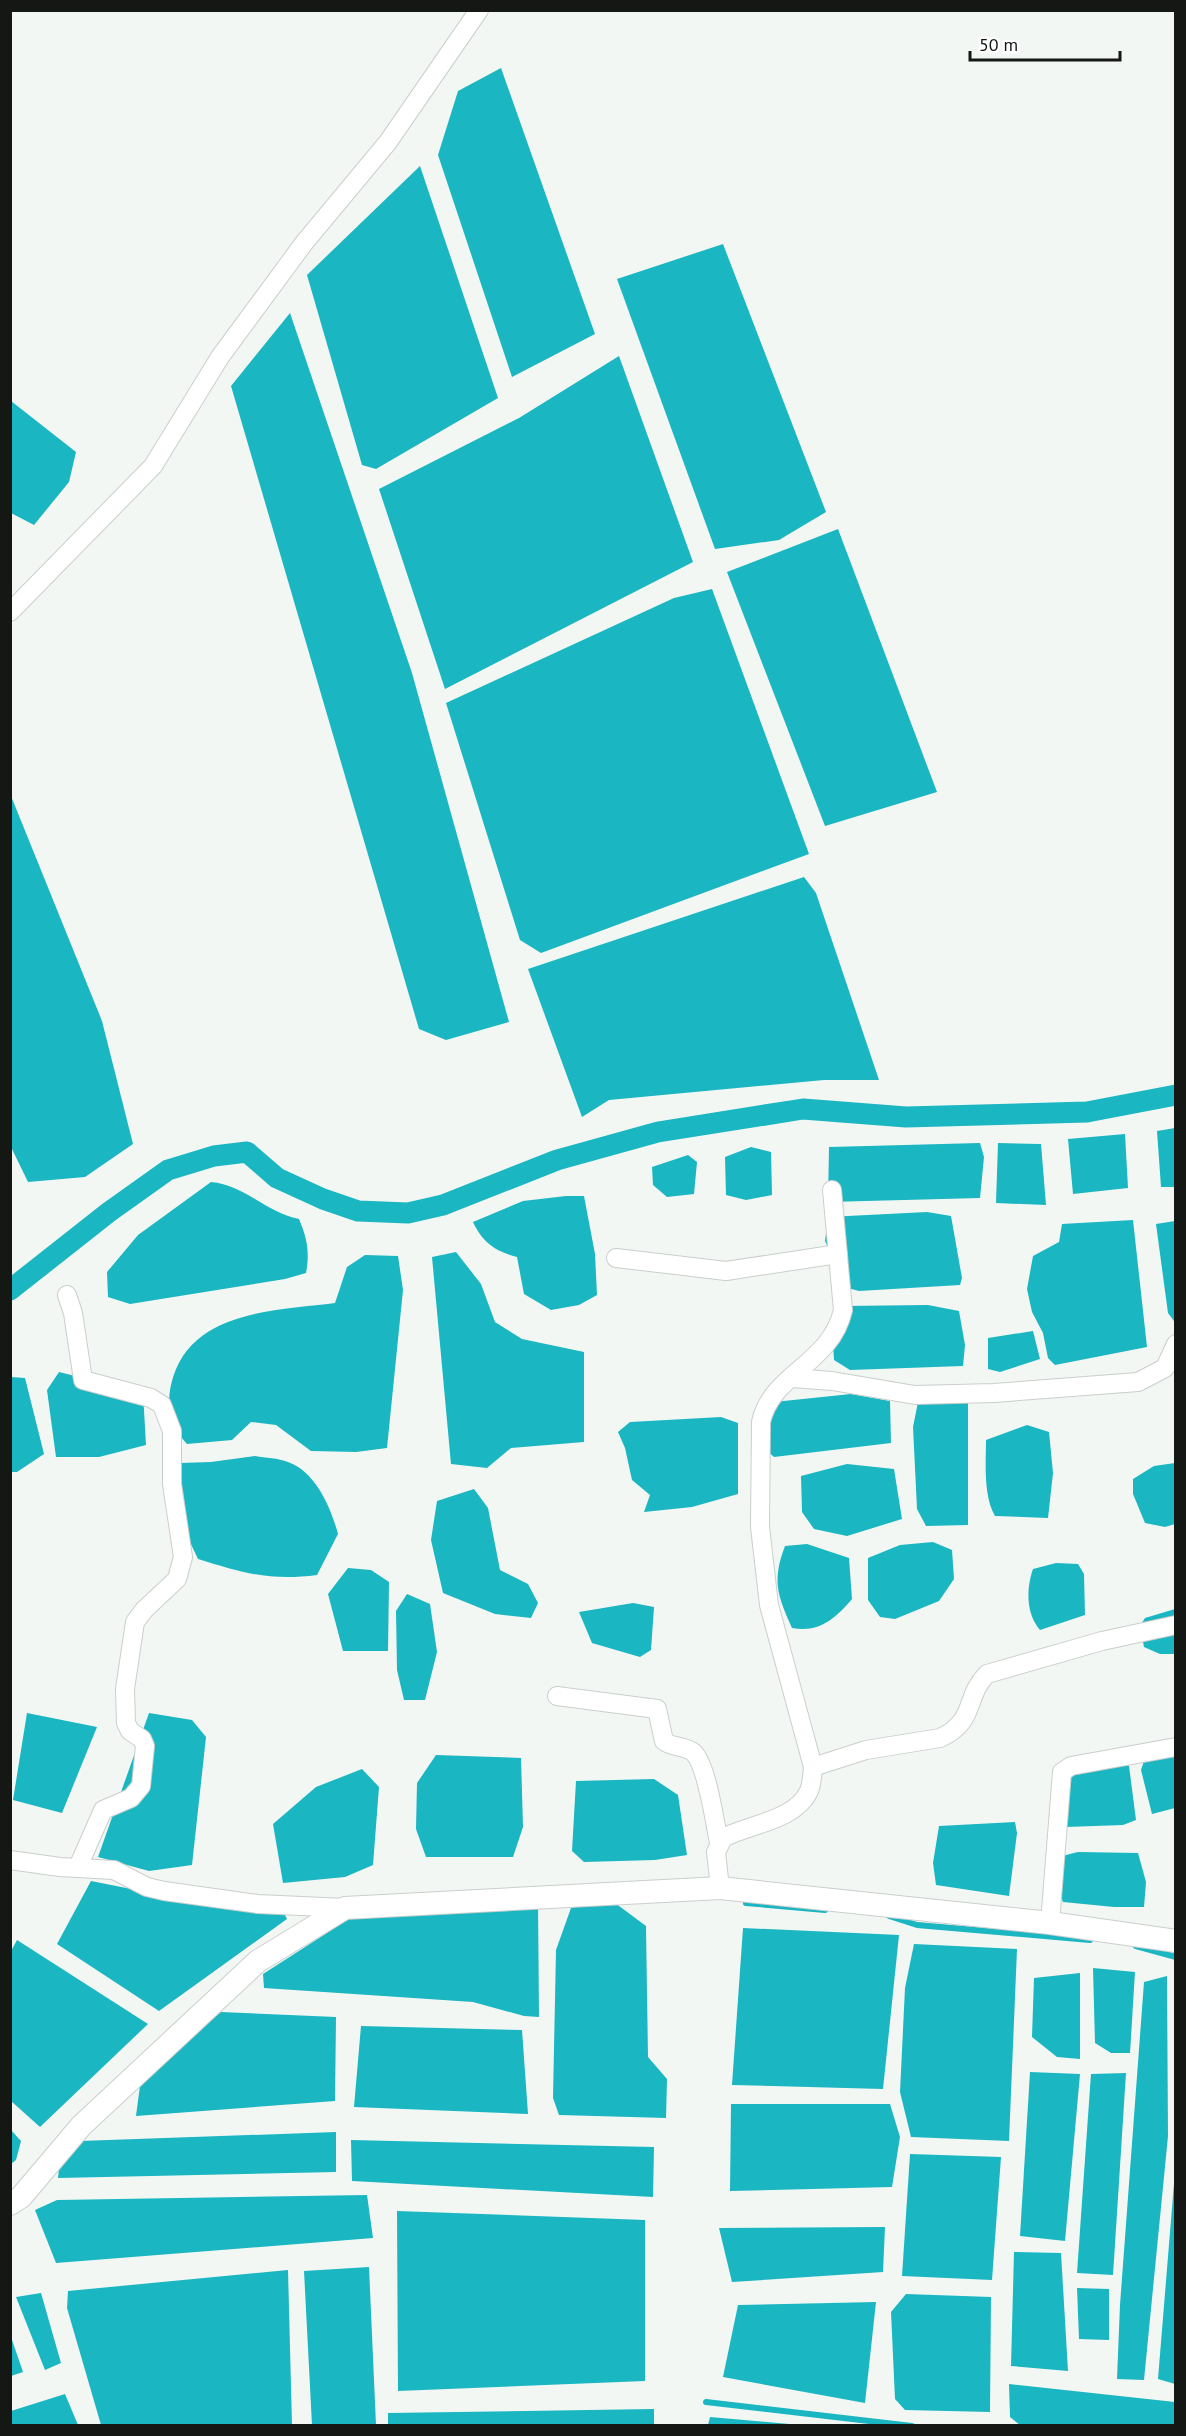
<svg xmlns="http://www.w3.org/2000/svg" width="1186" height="2436" font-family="'PT Sans',sans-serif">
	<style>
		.water { fill: #1ab6c1 }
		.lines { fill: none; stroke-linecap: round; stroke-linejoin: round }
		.stream { stroke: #1ab6c1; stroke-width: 6 }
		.canal { stroke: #1ab6c1; stroke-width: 21 }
		.minor-casing { stroke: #c9cfcc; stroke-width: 20 }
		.tertiary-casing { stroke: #c9cfcc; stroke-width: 24 }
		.minor { stroke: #fff; stroke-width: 18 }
		.tertiary { stroke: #fff; stroke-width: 22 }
	</style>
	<rect width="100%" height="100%" fill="#f2f7f4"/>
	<g class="water">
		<polygon points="501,68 595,334 512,377 438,155 458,91"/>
		<polygon points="420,166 498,398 376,469 362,465 307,275"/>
		<polygon points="723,244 826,512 779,540 715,549 617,279"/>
		<polygon points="290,313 412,673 509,1022 446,1040 419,1029 231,386"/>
		<polygon points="619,356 693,562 445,689 379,489 519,418"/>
		<polygon points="11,401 76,452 69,482 34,525 11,513"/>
		<polygon points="838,529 937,792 825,826 727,572"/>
		<polygon points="712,589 809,854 541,953 520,940 446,703 674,598"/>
		<polygon points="11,796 102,1021 133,1144 85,1177 28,1182 11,1147"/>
		<polygon points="804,877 816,893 879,1080 824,1080 609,1100 582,1117 528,969"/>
		<polygon points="1175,1128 1175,1187 1161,1187 1157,1131"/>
		<polygon points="1125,1134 1128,1188 1073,1194 1068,1139"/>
		<polygon points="980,1143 984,1157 980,1198 828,1202 829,1147"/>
		<polygon points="998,1143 1041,1144 1046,1205 996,1203"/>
		<polygon points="751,1147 771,1152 772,1195 746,1200 726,1195 725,1157"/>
		<polygon points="688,1155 697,1162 694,1194 667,1197 653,1185 652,1167"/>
		<path d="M211,1182C244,1185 266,1212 299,1219C307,1238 310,1252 306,1273L285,1279L130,1304L108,1297L107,1272L138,1235Z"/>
		<path d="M566,1196H584L595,1254L597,1295L579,1305L551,1310L524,1294L517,1257C495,1251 483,1243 473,1222L523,1201Z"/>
		<polygon points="927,1212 951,1216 962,1278 960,1285 859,1291 840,1286 834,1260 825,1241 828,1217"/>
		<polygon points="1133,1220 1147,1347 1055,1365 1048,1358 1043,1333 1032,1312 1027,1289 1033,1256 1059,1242 1062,1224"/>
		<polygon points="1175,1221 1176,1320 1174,1321 1168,1313 1156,1224"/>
		<polygon points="456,1252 481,1284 495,1322 522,1339 584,1352 584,1442 511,1448 487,1468 451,1464 432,1257"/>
		<path d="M365,1255L398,1256L403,1290L387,1448L356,1452L311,1451L276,1425L251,1422L232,1440L187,1444C172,1428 166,1407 171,1385C188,1310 274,1311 335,1303L347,1267Z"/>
		<polygon points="928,1305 959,1311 965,1345 963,1366 850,1370 834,1360 832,1329 842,1306"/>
		<polygon points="1033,1331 1040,1359 1000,1372 988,1369 988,1338"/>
		<polygon points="59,1372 143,1393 146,1445 99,1457 56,1457 47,1390"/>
		<polygon points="11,1377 25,1378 44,1454 17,1472 11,1472"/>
		<polygon points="851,1394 890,1401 891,1443 774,1457 763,1447 774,1402"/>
		<polygon points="968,1398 968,1525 926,1526 917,1509 913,1427 918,1402"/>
		<polygon points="721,1417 738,1423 738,1494 692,1507 644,1512 650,1495 632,1480 625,1448 618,1432 630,1422"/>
		<path d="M1027,1425L1049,1432L1053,1473L1048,1518L995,1516C983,1495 986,1463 986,1440Z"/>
		<path d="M255,1456C266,1458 278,1458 288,1462C316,1472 331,1508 338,1534L317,1575C270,1581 243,1573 198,1559L181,1523L180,1463L211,1462Z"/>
		<polygon points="1175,1463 1175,1524 1165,1527 1145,1523 1133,1494 1133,1479 1154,1466"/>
		<polygon points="847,1464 894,1469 902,1519 847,1536 814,1529 802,1512 801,1476"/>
		<polygon points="474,1489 488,1508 500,1570 528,1584 538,1603 531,1618 495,1614 443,1593 431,1540 437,1501"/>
		<polygon points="933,1542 952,1550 954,1579 939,1601 895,1619 880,1617 868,1600 868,1558 900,1545"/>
		<path d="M807,1544L849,1558L852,1599C835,1619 819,1633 792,1628C777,1595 772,1580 785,1546Z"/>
		<path d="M1056,1563L1078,1564L1084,1574L1085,1615L1040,1630C1026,1614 1026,1589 1033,1569Z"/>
		<polygon points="348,1568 371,1570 389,1582 388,1651 343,1651 328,1594"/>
		<polygon points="407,1594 430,1604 437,1652 425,1700 404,1700 397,1670 396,1611"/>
		<polygon points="633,1603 654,1607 651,1650 640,1657 592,1643 579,1612"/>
		<polygon points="1175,1609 1175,1654 1160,1654 1144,1647 1140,1626 1145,1618"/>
		<polygon points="27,1713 97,1727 62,1813 13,1800"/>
		<polygon points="149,1713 192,1720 206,1737 192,1865 149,1871 98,1857"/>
		<polygon points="1175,1742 1175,1808 1152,1814 1141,1770 1148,1749"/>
		<polygon points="436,1755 521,1758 523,1827 513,1857 426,1857 416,1829 417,1783"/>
		<polygon points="1113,1759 1129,1766 1136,1820 1123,1825 1066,1827 1065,1762"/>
		<polygon points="362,1769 379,1787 373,1865 345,1877 283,1883 273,1824 316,1787"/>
		<polygon points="654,1779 678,1795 687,1855 655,1860 584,1862 572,1851 576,1781"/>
		<polygon points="1015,1822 1017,1833 1009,1896 936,1885 933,1863 939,1826"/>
		<polygon points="1078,1852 1138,1853 1146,1882 1144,1907 1114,1907 1063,1902 1056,1882 1062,1856"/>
		<polygon points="91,1881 242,1911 284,1913 287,1919 159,2011 57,1944"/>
		<polygon points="611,1900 646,1926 648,2057 667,2079 666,2118 559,2115 553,2098 556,1950 571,1908"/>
		<polygon points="538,1901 539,2017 524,2016 473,2002 264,1988 263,1974 355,1915"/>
		<polygon points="743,1928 899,1935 883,2089 732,2085"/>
		<polygon points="17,1940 148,2024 40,2127 11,2101 10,1953"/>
		<polygon points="914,1944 1017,1949 1009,2141 911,2137 900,2092 905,1988"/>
		<polygon points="1093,1968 1135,1972 1130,2053 1111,2053 1095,2043"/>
		<polygon points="1080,1973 1080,2059 1057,2057 1032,2037 1034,1978"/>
		<polygon points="1167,1976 1168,2136 1144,2380 1117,2379 1120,2305 1144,1982"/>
		<polygon points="221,2012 336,2017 335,2101 136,2116 141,2078"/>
		<polygon points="361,2026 522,2030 528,2114 354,2107"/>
		<polygon points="1030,2072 1080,2074 1065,2241 1020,2236"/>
		<polygon points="1126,2073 1113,2275 1077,2273 1091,2074"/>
		<polygon points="731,2104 890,2104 900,2137 892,2187 730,2191"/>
		<polygon points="11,2130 21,2141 16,2160 11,2164"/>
		<polygon points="336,2132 336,2172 58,2178 60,2159 80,2141"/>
		<polygon points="351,2140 654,2147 653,2197 352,2181"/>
		<polygon points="910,2154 1001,2157 992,2280 902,2276"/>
		<polygon points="1175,2171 1175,2384 1158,2379"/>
		<polygon points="367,2195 373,2238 56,2263 35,2210 57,2200"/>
		<polygon points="397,2211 645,2220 645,2381 398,2391"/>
		<polygon points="885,2227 883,2272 732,2282 719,2228"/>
		<polygon points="1014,2252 1061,2253 1068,2371 1011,2366"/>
		<polygon points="369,2267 376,2425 312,2425 304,2271"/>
		<polygon points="288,2270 292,2425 101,2425 67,2308 68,2291"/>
		<polygon points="1077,2288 1109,2289 1109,2340 1079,2339"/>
		<polygon points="41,2293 61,2363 45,2370 16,2297"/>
		<polygon points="906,2294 991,2297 990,2412 905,2410 895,2399 891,2312"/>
		<polygon points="876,2302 865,2403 723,2377 738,2305"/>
		<polygon points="11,2337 23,2372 11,2376 10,2376"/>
		<polygon points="1009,2384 1175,2402 1175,2425 1020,2425 1010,2417"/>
		<polygon points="65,2394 78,2425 11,2425 11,2411"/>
		<polygon points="654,2409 654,2425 388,2425 388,2413"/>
		<polygon points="710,2417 800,2425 708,2425"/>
	</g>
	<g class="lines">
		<g class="stream">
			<polyline points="746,1903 825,1910"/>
			<polyline points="889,1916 917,1925 1090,1940"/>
			<polyline points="1136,1946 1176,1957"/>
			<polyline points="706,2402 912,2426"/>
		</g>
		<polyline class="canal" points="10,1290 109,1212 168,1170 214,1156 247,1152 277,1178 323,1199 358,1211 408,1213 443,1205 557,1160 658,1132 803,1109 906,1117 1087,1112 1176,1095"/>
		<g class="minor-casing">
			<g id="minor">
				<polyline points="10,612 153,466 220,357 304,243 388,142 479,10"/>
				<polyline points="616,1258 726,1271 838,1254"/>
				<polyline points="67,1295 73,1313 83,1380 151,1398 162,1405 172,1431 172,1484 183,1557 177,1579 144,1610 135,1622 125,1689 126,1723 130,1731 142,1739 145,1746 141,1786 131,1798 103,1810 78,1867"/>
				<polyline points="792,1378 832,1381 915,1395 994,1393 1138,1382 1165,1368 1176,1344"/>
				<path d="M557,1696L657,1709L664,1741C672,1748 685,1745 694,1753C707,1766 715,1823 719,1843"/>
				<path d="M813,1767L866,1750L940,1738C977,1721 964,1697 987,1674L1102,1641L1176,1625"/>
				<polyline points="10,1860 60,1867 114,1870 147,1887 164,1891 258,1904 345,1908"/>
				<path d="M720,1888L716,1852L723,1838C749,1824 795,1821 809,1791C812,1784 812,1775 813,1767L769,1605L760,1527L761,1422C771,1374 831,1364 843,1310L832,1190"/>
				<polyline points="1050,1923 1062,1772 1071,1766 1176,1747"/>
			</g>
		</g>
		<g class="tertiary-casing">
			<polyline id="tertiary" points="10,2204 21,2197 81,2126 258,1961 345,1908 720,1888 1050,1923 1176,1941"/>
		</g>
		<use href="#minor" class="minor"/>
		<use href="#tertiary" class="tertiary"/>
	</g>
	<rect width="1186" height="2436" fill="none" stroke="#151715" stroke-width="24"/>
	<path d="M970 51v9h150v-9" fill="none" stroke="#151715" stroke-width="3"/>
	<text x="979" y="51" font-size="18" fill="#151715" stroke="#ffffff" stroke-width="4.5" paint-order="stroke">50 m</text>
</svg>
